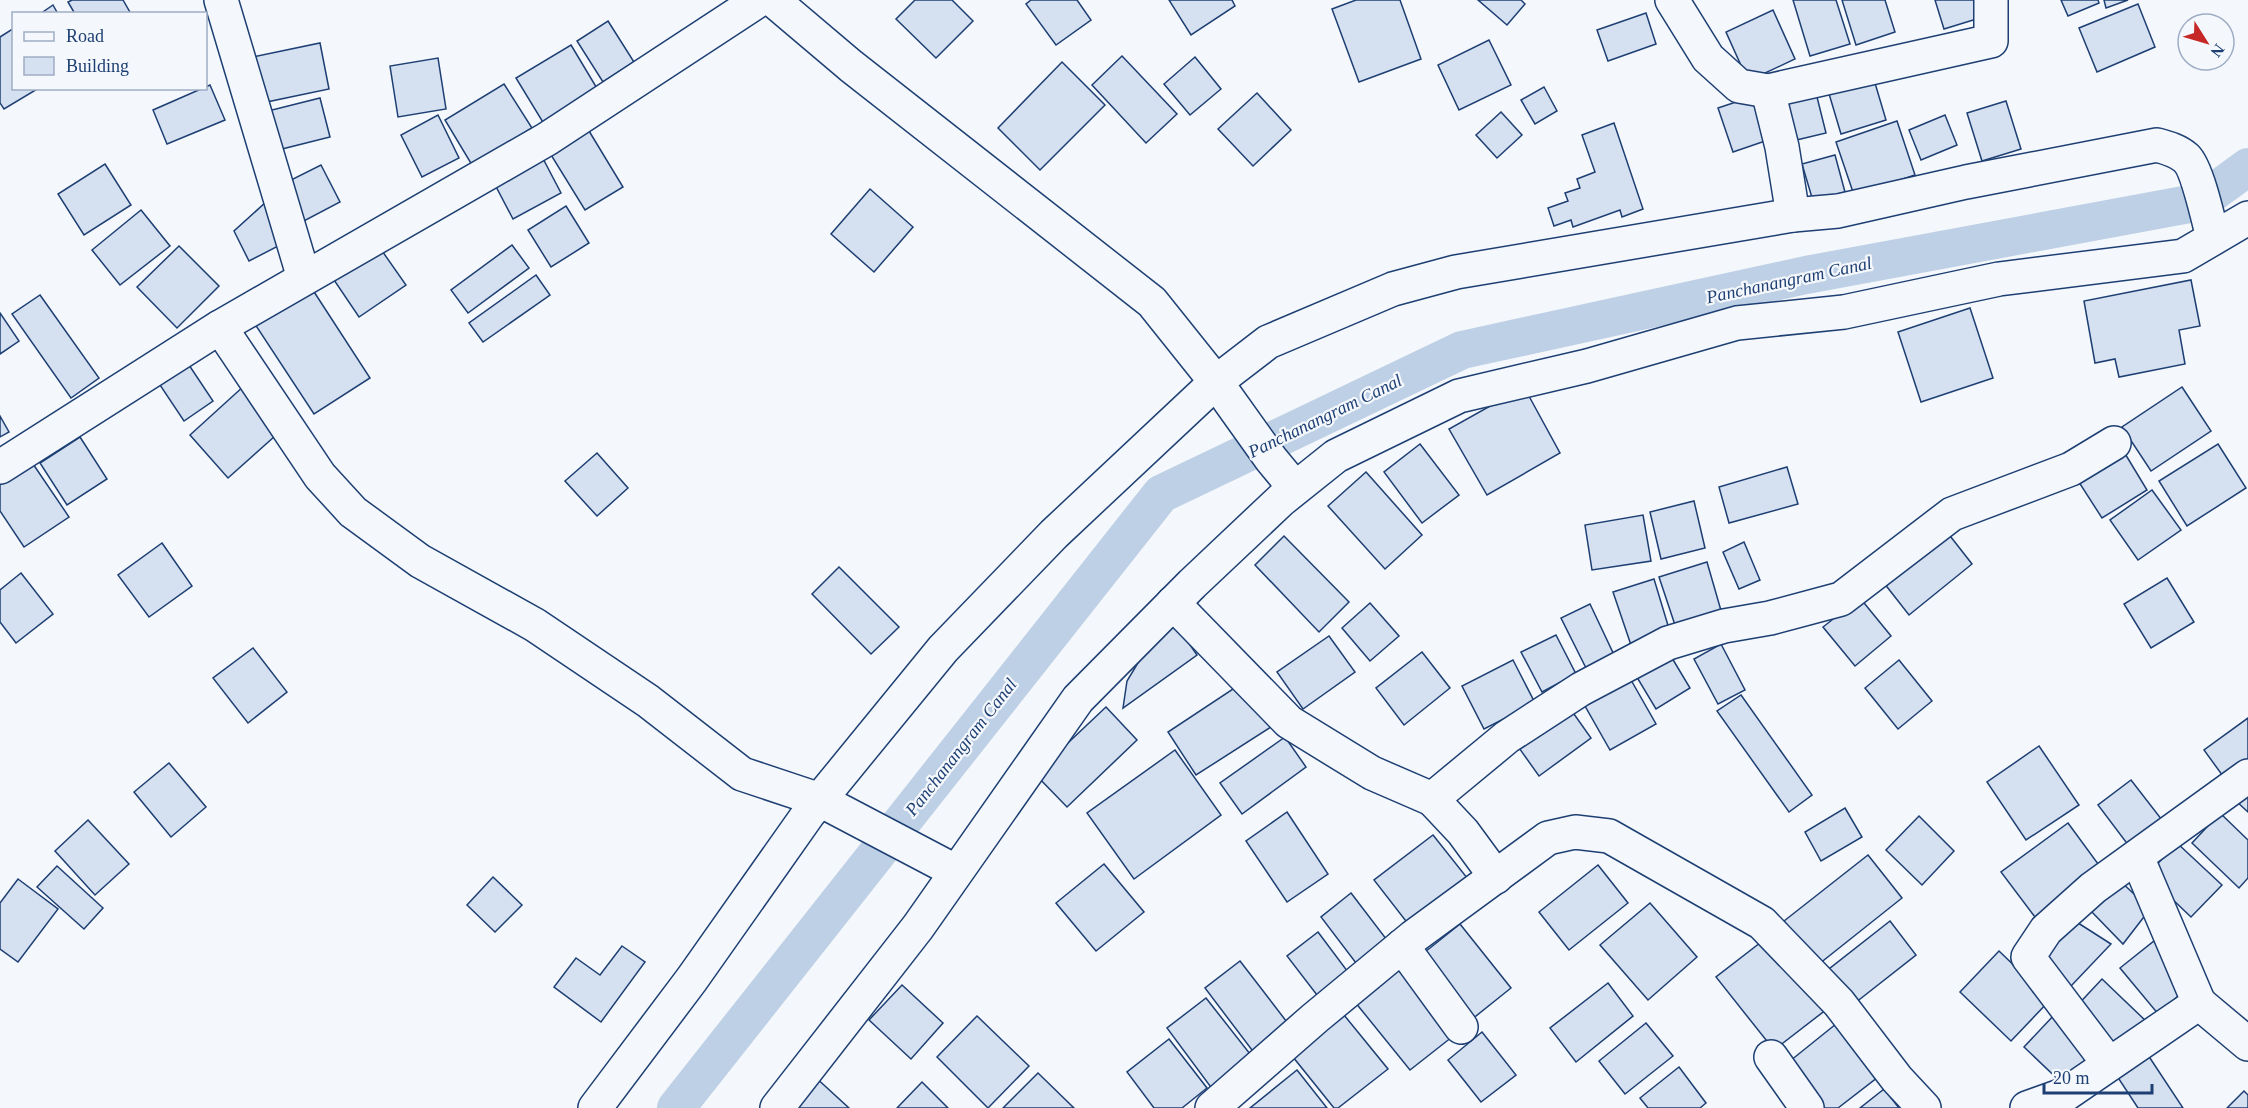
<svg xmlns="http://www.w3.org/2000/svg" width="2248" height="1108" font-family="Georgia,serif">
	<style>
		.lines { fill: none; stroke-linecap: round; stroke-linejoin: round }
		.canal { stroke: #bed0e5; stroke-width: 38 }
		.building { fill: #d5e0f0; stroke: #1d3f73; stroke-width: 1.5 }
		.minor-casing { stroke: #1d3f73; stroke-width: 36 }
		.minor { stroke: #f4f7fb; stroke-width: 33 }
		.labels { text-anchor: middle; stroke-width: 4.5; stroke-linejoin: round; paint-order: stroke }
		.water-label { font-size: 18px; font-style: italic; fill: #1d3f73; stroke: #f4f7fb }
	</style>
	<rect width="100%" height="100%" fill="#f4f7fb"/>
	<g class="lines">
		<polyline class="canal" points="676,1108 1161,494 1462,350 1806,275 2200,202 2248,167"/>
	</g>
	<g class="building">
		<polygon points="72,0 123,0 131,14 75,14 68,2"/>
		<polygon points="915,0 952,0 973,21 936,58 896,19"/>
		<polygon points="1031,0 1077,0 1091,20 1056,45 1026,4"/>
		<polygon points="1169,0 1232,0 1235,6 1191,35"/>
		<polygon points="1356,0 1400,0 1421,59 1359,82 1332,9"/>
		<polygon points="1478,0 1521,0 1525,4 1507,25"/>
		<polygon points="1793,0 1836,0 1850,44 1810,56"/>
		<polygon points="1842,0 1885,0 1895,32 1856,45"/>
		<polygon points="1935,0 1978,0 1983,17 1944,29"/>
		<polygon points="2061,0 2098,0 2099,3 2068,16"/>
		<polygon points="2104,0 2128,0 2106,8"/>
		<polygon points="2138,4 2155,47 2097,72 2079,28"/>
		<polygon points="53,5 58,14 40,14"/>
		<polygon points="1773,10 1795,59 1748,81 1726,32"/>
		<polygon points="1646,13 1656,44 1608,61 1597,30"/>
		<polygon points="608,21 634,62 603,82 577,41"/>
		<polygon points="14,28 14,88 39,88 4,109 0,103 0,37"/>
		<polygon points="1489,40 1511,85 1459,110 1438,65"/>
		<polygon points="320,43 329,89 257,104 248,58"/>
		<polygon points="571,45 598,90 544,124 516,78"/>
		<polygon points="1122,56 1177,114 1146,143 1092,85"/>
		<polygon points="1195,57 1221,89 1190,115 1164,84"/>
		<polygon points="438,58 446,109 398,117 390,66"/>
		<polygon points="1062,62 1105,105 1040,170 998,128"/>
		<polygon points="1872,73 1886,120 1841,134 1827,87"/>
		<polygon points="1813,81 1826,133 1788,142 1775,91"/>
		<polygon points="504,84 532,128 472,165 445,120"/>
		<polygon points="210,85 225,120 167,144 153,110"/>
		<polygon points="1544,87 1557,111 1535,124 1521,100"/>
		<polygon points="1257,93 1291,130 1253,166 1218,129"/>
		<polygon points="1757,95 1771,139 1733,152 1718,108"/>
		<polygon points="320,98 330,137 274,151 264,112"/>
		<polygon points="2006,101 2021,149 1982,161 1967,113"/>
		<polygon points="1501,112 1522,135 1497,158 1476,135"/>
		<polygon points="438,115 459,158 422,177 401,135"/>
		<polygon points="1945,115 1957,145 1921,160 1909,130"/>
		<polygon points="1897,121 1915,175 1854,195 1836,142"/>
		<polygon points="1614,123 1643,209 1622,217 1620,210 1573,227 1571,220 1554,226 1548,208 1568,201 1565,193 1580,188 1577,179 1595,172 1582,135"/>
		<polygon points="586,126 623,187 585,210 548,150"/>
		<polygon points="539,151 561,193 513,219 491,177"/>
		<polygon points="1835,155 1845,192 1813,201 1802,164"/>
		<polygon points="105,164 131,205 84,235 58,194"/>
		<polygon points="321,165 340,202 302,222 283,184"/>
		<polygon points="870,189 913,227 874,272 831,234"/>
		<polygon points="266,202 286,242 249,261 234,231"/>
		<polygon points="566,206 589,243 551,267 528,230"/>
		<polygon points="141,210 170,246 120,285 92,250"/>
		<polygon points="512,245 529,268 468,313 451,290"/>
		<polygon points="179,246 219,286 177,328 137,287"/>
		<polygon points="380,248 406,285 359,317 334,280"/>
		<polygon points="536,275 550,295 483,342 469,323"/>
		<polygon points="2191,280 2200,326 2179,330 2185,364 2119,377 2115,359 2095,363 2084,301"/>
		<polygon points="307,281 370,378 314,414 251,318"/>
		<polygon points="40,295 99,378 71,398 12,314"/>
		<polygon points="1970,308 1993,378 1921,402 1898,332"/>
		<polygon points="0,313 19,341 0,354"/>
		<polygon points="183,356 213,401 184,421 154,376"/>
		<polygon points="245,385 284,428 228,478 190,435"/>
		<polygon points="1524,387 1560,453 1487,495 1449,429"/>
		<polygon points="2182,387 2211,431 2151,471 2122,427"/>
		<polygon points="0,416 9,432 0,437"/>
		<polygon points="80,437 107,479 67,505 40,463"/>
		<polygon points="1420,444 1459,495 1422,523 1384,472"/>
		<polygon points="2218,444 2246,488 2187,526 2159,481"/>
		<polygon points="2121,447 2147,490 2102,518 2075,476"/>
		<polygon points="597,453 628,488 597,516 565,481"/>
		<polygon points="29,458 69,517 24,547 0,511 0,477"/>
		<polygon points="1787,467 1798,504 1729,523 1719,487"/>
		<polygon points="1366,472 1422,535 1385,569 1328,506"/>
		<polygon points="2152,490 2181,530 2138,560 2110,520"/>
		<polygon points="1694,501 1705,548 1661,559 1650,512"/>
		<polygon points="1643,515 1651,561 1592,570 1585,525"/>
		<polygon points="1947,532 1972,564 1909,615 1884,583"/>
		<polygon points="1284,536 1349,602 1319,632 1255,565"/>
		<polygon points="1744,542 1760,580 1739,589 1723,552"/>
		<polygon points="162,543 192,586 149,617 118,575"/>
		<polygon points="1707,562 1722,614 1676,628 1659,577"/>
		<polygon points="839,567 899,627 871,654 812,594"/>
		<polygon points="21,573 53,614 16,643 0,622 0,590"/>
		<polygon points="2167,578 2194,622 2151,648 2124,604"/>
		<polygon points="1654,579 1670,632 1631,645 1613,592"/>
		<polygon points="1860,598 1891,636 1855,666 1823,627"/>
		<polygon points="1370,603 1399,636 1370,661 1342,628"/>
		<polygon points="1590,604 1615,657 1587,670 1561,618"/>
		<polygon points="1168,613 1197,655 1123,708 1127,681"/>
		<polygon points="1556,635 1576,674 1542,692 1521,652"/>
		<polygon points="1329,636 1355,672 1303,709 1277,672"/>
		<polygon points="1721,644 1745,690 1718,704 1694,659"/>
		<polygon points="253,648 287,692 248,723 213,678"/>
		<polygon points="1422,652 1450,688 1404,725 1376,688"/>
		<polygon points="1669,653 1690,688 1656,709 1635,674"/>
		<polygon points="1513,660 1535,703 1484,729 1462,686"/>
		<polygon points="1899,660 1932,701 1898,729 1865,688"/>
		<polygon points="1631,680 1656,724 1610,750 1585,706"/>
		<polygon points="1242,683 1271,727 1196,775 1168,732"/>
		<polygon points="1741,695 1812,795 1789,812 1717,711"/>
		<polygon points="1106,707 1137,740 1067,807 1035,774"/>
		<polygon points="1569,707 1591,738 1539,776 1517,745"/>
		<polygon points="2248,718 2248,769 2228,783 2204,750"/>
		<polygon points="1285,737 1306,767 1242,814 1220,783"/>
		<polygon points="2039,746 2079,805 2026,840 1987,782"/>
		<polygon points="1175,750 1221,815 1134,879 1087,813"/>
		<polygon points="169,763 206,807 171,837 134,792"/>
		<polygon points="2131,780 2169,829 2135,854 2098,805"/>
		<polygon points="2248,788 2248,812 2236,801"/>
		<polygon points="1845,808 1862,837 1821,861 1805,832"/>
		<polygon points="1287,812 1328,874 1287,902 1246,841"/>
		<polygon points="2220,813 2248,840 2248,878 2239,888 2192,843"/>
		<polygon points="1919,816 1954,851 1922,885 1886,850"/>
		<polygon points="88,820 129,864 95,895 55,851"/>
		<polygon points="2068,823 2104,872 2038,921 2001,872"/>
		<polygon points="1433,835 1468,879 1409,925 1374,880"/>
		<polygon points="2177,843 2222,885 2191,917 2147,875"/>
		<polygon points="1868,855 1902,898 1819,964 1784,921"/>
		<polygon points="1104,864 1144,912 1096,951 1056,903"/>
		<polygon points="1598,865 1628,903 1569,950 1539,912"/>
		<polygon points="57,866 103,908 84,929 37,887"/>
		<polygon points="493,877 522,905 495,932 467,905"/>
		<polygon points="18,879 58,909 18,962 0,949 0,903"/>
		<polygon points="2118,879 2150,909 2123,944 2090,910"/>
		<polygon points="1351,893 1387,940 1356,963 1321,917"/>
		<polygon points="1650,903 1697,957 1648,1000 1600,945"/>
		<polygon points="1890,921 1916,955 1855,1003 1829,969"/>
		<polygon points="2075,921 2111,944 2071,986 2040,959"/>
		<polygon points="1460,924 1511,988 1471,1020 1420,956"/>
		<polygon points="1318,932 1348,972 1317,995 1287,956"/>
		<polygon points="1769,936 1827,1009 1774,1050 1716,977"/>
		<polygon points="2154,941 2182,992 2159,1015 2120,968"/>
		<polygon points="622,946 645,962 601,1022 554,987 576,958 600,975"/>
		<polygon points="1999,951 2050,1000 2011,1041 1960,992"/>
		<polygon points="1240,961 1290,1026 1255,1054 1205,988"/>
		<polygon points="1397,968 1452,1037 1410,1070 1355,1002"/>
		<polygon points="2102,979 2148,1023 2119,1053 2073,1010"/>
		<polygon points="1608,983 1633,1016 1576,1062 1550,1028"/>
		<polygon points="902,985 943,1023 911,1059 869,1020"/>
		<polygon points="1206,998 1254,1059 1213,1090 1167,1028"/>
		<polygon points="2056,1013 2100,1054 2067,1088 2024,1047"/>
		<polygon points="1344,1015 1388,1069 1338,1108 1334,1108 1293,1057"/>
		<polygon points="977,1016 1029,1066 988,1108 937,1057"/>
		<polygon points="1646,1023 1673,1056 1625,1094 1599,1061"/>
		<polygon points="1836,1024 1878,1077 1838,1108 1811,1108 1780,1069"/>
		<polygon points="1482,1032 1516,1075 1481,1102 1448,1060"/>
		<polygon points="1169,1039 1207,1088 1182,1108 1154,1108 1127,1072"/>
		<polygon points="2144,1049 2183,1108 2138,1108 2113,1070"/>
		<polygon points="1679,1067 1706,1103 1700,1108 1648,1108 1640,1098"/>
		<polygon points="1297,1070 1327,1108 1250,1108"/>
		<polygon points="1038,1073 1074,1108 1003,1108"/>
		<polygon points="813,1075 849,1108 783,1108"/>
		<polygon points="922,1082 948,1108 897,1108"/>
		<polygon points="1884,1089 1899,1108 1860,1108"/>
		<polygon points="2244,1091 2248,1095 2248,1108 2227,1108"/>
	</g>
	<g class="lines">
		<g class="minor-casing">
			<g id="minor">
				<polyline points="221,0 304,278"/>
				<polyline points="773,0 851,66 1152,302 1216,382 1271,459 1295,488"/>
				<polyline points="1672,0 1708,58 1739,86 1768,91"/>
				<polyline points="1793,215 1782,147 1768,91 1991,41 1991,0"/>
				<polyline points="220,327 547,139 759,0"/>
				<polyline points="0,467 220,327 320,476 353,512 420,561 535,625 648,701 742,774 820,800 955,871"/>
				<polyline points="1173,603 1289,722 1372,773 1432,799"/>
				<polyline points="2137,857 2199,1003"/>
				<polyline points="1496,877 1463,832 1432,799 1507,737 1581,689 1668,643 1724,626 1770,618 1841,599 1952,514 2071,469 2114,443"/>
				<polyline points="1402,946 1461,1027"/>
				<polyline points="1771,1057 1807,1108"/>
				<polyline points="2109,1064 2028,957 2046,930 2093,888 2248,776"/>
				<path d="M595,1108L692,979L809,813L943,649L1054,534L1216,382L1268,342L1393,289L1456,272L1793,215L1838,211L1966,182L2157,145C2168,148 2178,151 2186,158C2197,168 2209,222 2213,238"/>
				<polyline points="777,1108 918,927 1078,699 1192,584 1281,500 1336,456 1459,396 1587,366 1737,323 1844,312 1999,279 2183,256 2248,218"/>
				<polyline points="1212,1108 1315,1018 1413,937 1548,838 1575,832 1609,836 1762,923 1839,1003 1897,1079 1924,1108"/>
				<polyline points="2027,1108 2066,1094 2199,1003 2248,1044"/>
			</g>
		</g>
		<use href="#minor" class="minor"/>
	</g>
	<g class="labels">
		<g class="water-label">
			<text transform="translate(1789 280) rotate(-12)" y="6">Panchanangram Canal</text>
			<text transform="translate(1325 416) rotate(-26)" y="6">Panchanangram Canal</text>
			<text transform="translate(961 747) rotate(-52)" y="6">Panchanangram Canal</text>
		</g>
	</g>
	<rect x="12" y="12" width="195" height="78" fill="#f4f7fb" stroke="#9eadc5" stroke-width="1.5"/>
	<rect x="24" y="32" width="30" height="9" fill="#f4f7fb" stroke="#9eadc5" stroke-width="1.5"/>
	<text x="66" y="42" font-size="18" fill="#1d3f73">Road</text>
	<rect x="24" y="57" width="30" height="18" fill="#d5e0f0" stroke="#9eadc5" stroke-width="1.5"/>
	<text x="66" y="72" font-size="18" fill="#1d3f73">Building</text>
	<g transform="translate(2206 42) rotate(127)"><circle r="28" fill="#f4f7fb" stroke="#9eadc5" stroke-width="1.5"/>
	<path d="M0-4.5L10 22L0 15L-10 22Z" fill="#c62828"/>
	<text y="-9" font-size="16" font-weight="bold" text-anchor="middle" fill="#1d3f73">N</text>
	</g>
	<path d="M2044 1084v9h108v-9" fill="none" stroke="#1d3f73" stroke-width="3"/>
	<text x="2053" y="1084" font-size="18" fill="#1d3f73" stroke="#f4f7fb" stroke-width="4.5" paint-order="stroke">20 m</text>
</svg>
